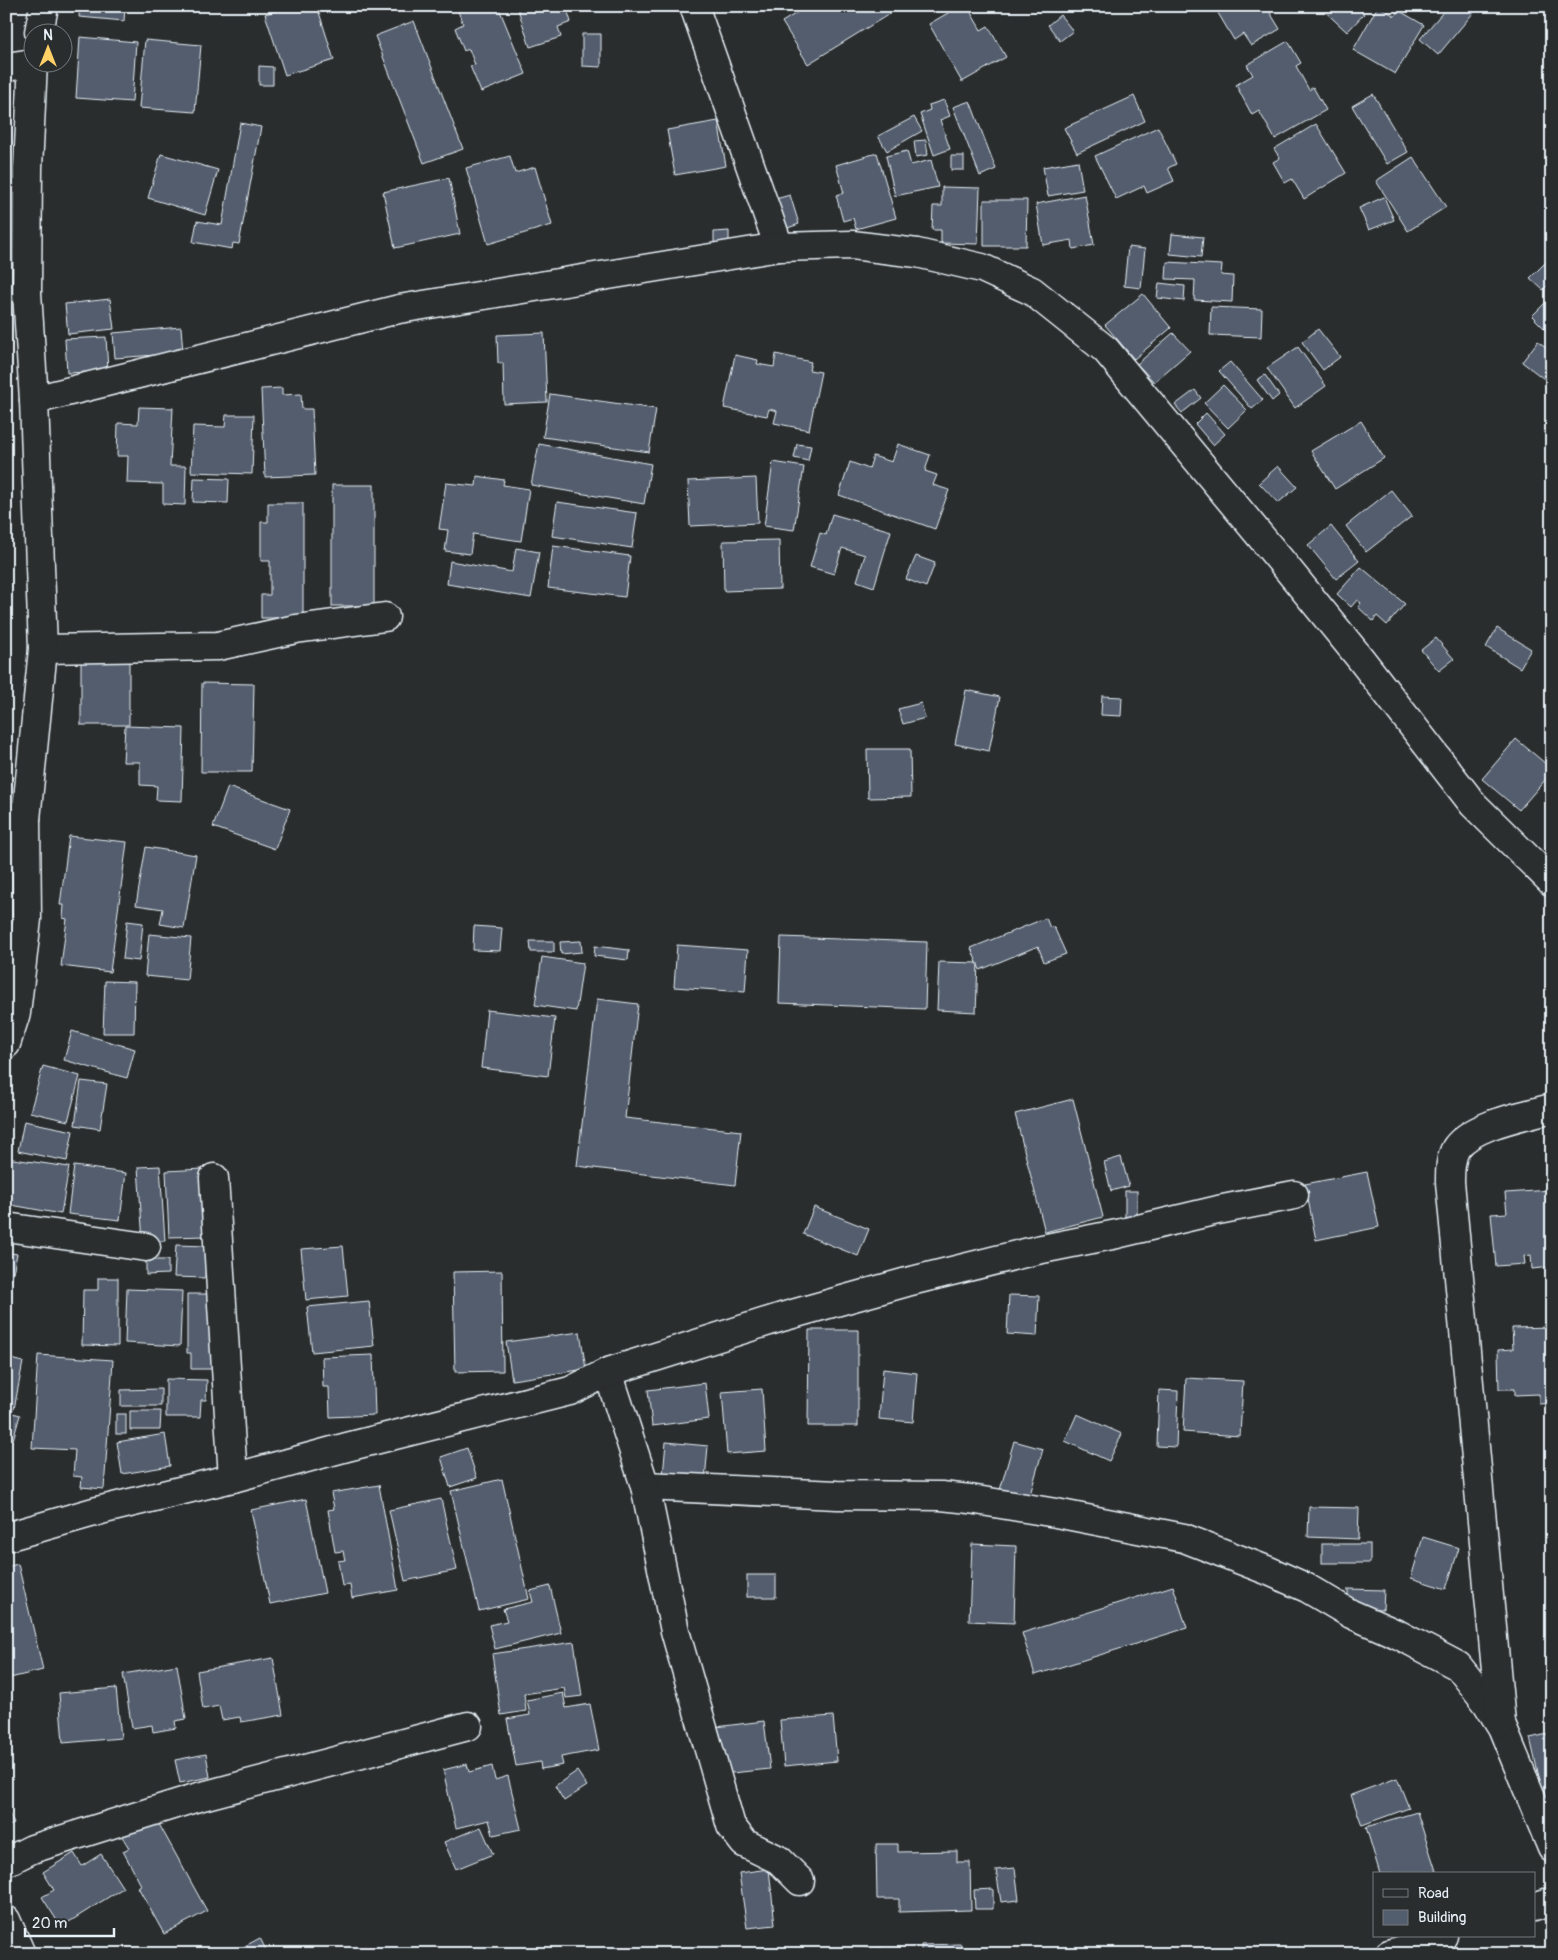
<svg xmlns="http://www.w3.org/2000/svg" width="1558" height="1960" font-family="Pangolin,sans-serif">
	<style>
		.building { fill: #525d6d; stroke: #e8f1f8 }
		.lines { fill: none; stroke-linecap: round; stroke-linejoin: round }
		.minor-casing { stroke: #e8f1f8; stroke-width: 31 }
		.tertiary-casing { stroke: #e8f1f8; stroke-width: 31 }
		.minor { stroke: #2a2d2e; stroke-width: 28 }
		.tertiary { stroke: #2a2d2e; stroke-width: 28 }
	</style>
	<rect width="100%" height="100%" fill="#2a2d2e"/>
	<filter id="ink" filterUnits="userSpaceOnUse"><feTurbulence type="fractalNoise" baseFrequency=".02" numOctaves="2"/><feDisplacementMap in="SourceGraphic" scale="10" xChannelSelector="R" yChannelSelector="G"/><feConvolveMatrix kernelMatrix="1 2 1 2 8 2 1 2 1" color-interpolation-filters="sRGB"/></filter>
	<g filter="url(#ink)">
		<g class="building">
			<polygon points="80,6 125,6 124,21 79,17"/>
			<polygon points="292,6 317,6 334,60 285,75 265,14"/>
			<polygon points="456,6 498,6 526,74 481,92 470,66 475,65 469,49 464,51 455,28 463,24"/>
			<polygon points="517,6 566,6 571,22 558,27 561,37 530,47"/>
			<polygon points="808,6 887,6 891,13 808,64 782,22"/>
			<polygon points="960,6 967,6 981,30 988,26 1006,57 962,82 929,24"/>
			<polygon points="1222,6 1266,6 1280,29 1251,46 1243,34 1234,40 1218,13 1224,9"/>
			<polygon points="1319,6 1356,6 1364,14 1347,32"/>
			<polygon points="1378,6 1395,16 1398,10 1424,25 1395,74 1353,50"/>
			<polygon points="1448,6 1479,6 1438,55 1420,39"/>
			<polygon points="1060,15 1073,31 1060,41 1048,25"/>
			<polygon points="414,21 463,149 424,163 375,36"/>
			<polygon points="582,34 601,34 601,67 582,66"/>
			<polygon points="80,37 136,42 132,102 76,98"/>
			<polygon points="145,40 201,45 195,112 139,108"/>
			<polygon points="1288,41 1301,63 1296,66 1309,90 1313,87 1326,110 1275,139 1259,111 1252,115 1236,85 1253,75 1247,65"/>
			<polygon points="259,66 273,67 273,85 259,85"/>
			<polygon points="1373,94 1408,152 1387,164 1352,106"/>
			<polygon points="1134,96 1145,121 1077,153 1064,128"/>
			<polygon points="944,100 950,116 940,120 950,149 934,155 920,114 930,110 929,105"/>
			<polygon points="970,101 996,169 980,176 953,107"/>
			<polygon points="914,117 922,131 887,151 878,136"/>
			<polygon points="718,121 726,166 675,175 667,130"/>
			<polygon points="240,123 261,127 239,244 233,243 232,249 193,242 197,221 222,225"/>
			<polygon points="1316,124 1346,173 1304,199 1292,179 1285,183 1273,162 1280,158 1274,149"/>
			<polygon points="1158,127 1176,164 1168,168 1174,181 1147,193 1144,186 1116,199 1095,156"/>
			<polygon points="926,140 928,155 916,157 914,141"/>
			<polygon points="907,151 911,165 931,160 938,187 895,196 886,156"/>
			<polygon points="877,153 896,218 856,229 853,218 843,221 836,195 844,193 836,165"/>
			<polygon points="161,154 218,170 205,215 148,198"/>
			<polygon points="510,156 515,173 535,167 552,225 488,244 466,168"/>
			<rect x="951" y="156" width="13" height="14"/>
			<polygon points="1413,157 1446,207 1408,231 1376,181"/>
			<polygon points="1078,161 1083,190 1048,196 1043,167"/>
			<polygon points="449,178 460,234 395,248 383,192"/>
			<polygon points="942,187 980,188 978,244 941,243 941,230 932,230 933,206 942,206"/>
			<polygon points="790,195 799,224 782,230 772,200"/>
			<polygon points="1085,195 1094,245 1073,249 1072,240 1043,245 1036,204"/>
			<polygon points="1384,197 1394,220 1369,230 1359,208"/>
			<polygon points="984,200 1027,200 1026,246 984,246"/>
			<polygon points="729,231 729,245 714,245 714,232"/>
			<polygon points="1172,234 1203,237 1201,257 1170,254"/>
			<polygon points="1128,247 1145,249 1141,288 1124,286"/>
			<polygon points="1552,256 1552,281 1543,290 1530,278"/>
			<polygon points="1167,262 1222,265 1221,275 1233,276 1232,302 1194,300 1195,280 1166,279"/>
			<polygon points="1159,283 1185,286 1184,301 1157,298"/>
			<polygon points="1143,294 1171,328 1134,359 1105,325"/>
			<polygon points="110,299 114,329 68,334 65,304"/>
			<polygon points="1548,300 1552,303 1552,336 1532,316"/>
			<polygon points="1211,307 1262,309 1261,337 1210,335"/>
			<polygon points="181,327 183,353 115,358 113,333"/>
			<polygon points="1318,329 1340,357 1323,370 1302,342"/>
			<polygon points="544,333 547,402 504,404 503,363 498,363 497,335"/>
			<polygon points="1173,333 1190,351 1154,382 1137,364"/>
			<polygon points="106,337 108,371 67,373 65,339"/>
			<polygon points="1538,341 1552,352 1552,385 1522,362"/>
			<polygon points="1298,347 1326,386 1295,408 1267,368"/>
			<polygon points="776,354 811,362 809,370 821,372 809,430 774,423 777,411 769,409 767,416 724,408 735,355 758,360 757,364 774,367"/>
			<polygon points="1230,362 1263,400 1252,409 1219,371"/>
			<polygon points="1265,375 1279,395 1272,401 1257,380"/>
			<polygon points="1223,385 1247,410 1228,428 1204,403"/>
			<polygon points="282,388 282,395 301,394 302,409 312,409 315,475 265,477 261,389"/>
			<polygon points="1195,390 1201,398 1182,413 1175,405"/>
			<polygon points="550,394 656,409 649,452 543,437"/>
			<polygon points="139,407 173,408 170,466 186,466 185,505 163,504 163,484 127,483 128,456 117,456 118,423 138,424"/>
			<polygon points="1206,413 1225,434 1213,445 1195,424"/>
			<polygon points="226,415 254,415 252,474 191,472 193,426 225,427"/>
			<polygon points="1361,421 1384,458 1335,489 1311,451"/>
			<polygon points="539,444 651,464 644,504 531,485"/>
			<polygon points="797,444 811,446 808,461 794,458"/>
			<polygon points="898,444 930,455 925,471 937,475 933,485 949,490 935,529 839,495 850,462 869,469 873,456 892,462"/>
			<polygon points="773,462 804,467 794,530 764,526"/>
			<polygon points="1278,466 1297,487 1278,503 1259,483"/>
			<polygon points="477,476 504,480 503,485 529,489 521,541 473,534 470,554 445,551 448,530 439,529 446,483 476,486"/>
			<polygon points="194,478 229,479 228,503 193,502"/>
			<polygon points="756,478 758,523 690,526 688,481"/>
			<rect x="332" y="485" width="42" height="121"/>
			<polygon points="1391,490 1412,516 1366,552 1346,526"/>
			<polygon points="557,502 637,513 632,548 552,536"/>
			<polygon points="268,503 303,503 303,618 261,618 261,595 270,595 270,561 261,561 261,522 268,522"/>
			<polygon points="832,514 891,531 874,587 857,581 865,555 842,548 834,574 810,567 820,533 826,535"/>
			<polygon points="1331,526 1359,561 1336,579 1308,545"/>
			<polygon points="779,540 780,589 724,591 723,541"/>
			<polygon points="553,546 630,556 625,597 548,588"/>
			<polygon points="516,548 539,552 531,598 447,584 450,561 512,572"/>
			<polygon points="916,556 935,563 926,587 906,579"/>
			<polygon points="1361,567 1405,604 1387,625 1377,616 1373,621 1358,607 1361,603 1357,600 1351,607 1337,594"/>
			<polygon points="1497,628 1531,649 1520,668 1486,647"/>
			<polygon points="1436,638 1454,659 1439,671 1421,650"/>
			<polygon points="81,659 129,660 129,725 81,725"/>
			<polygon points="202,683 254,684 252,772 201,772"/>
			<polygon points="966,690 1000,697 989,751 955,744"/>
			<polygon points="1102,696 1122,697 1121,716 1101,715"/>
			<polygon points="921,703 925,718 903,724 898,709"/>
			<rect x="6" y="721" width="4" height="45"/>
			<polygon points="125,726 184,728 182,801 156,800 157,786 140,785 140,762 123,762"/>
			<polygon points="1516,739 1552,769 1552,772 1519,810 1482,779"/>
			<polygon points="867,749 910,749 911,797 868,798"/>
			<polygon points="228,787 290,809 275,849 213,827"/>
			<polygon points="69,836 127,842 110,972 61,966 67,919 63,918 64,905 60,905"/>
			<polygon points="146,847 196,855 184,928 160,924 163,909 136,905"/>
			<polygon points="1046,918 1050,928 1054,927 1066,954 1044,962 1038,946 980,970 971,948"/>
			<polygon points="127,921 143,923 139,961 123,959"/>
			<polygon points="474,926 502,928 500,951 473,950"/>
			<polygon points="149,934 191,938 187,980 145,976"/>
			<polygon points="781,937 927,942 925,1009 779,1003"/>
			<polygon points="530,941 554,941 554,952 531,952"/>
			<polygon points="581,941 582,952 561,954 560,942"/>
			<polygon points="677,945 748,950 745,992 674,987"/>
			<polygon points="595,946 629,950 628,960 594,956"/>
			<polygon points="542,957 583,963 576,1011 535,1005"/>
			<polygon points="939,962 978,963 976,1012 937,1010"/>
			<polygon points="105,981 135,982 134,1033 103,1033"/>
			<polygon points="597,999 638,1004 625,1118 741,1131 735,1185 577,1166"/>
			<polygon points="487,1010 555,1018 548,1076 481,1068"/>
			<polygon points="72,1031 135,1049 127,1078 64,1060"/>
			<polygon points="43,1066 80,1076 68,1121 30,1112"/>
			<polygon points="81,1081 107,1084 100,1129 75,1125"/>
			<polygon points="1073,1099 1103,1217 1045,1232 1015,1114"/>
			<polygon points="24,1121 73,1131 67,1161 18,1151"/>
			<polygon points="1121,1157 1129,1186 1111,1191 1104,1162"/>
			<polygon points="6,1158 69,1167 61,1214 6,1204"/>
			<polygon points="74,1166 126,1173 120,1220 68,1214"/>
			<polygon points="160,1166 165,1241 143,1242 138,1167"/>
			<polygon points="203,1169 206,1236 169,1237 166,1171"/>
			<polygon points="1367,1172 1379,1227 1316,1240 1305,1184"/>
			<polygon points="1552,1190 1552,1267 1532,1269 1531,1255 1524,1256 1525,1264 1496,1266 1491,1214 1507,1213 1505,1193"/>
			<rect x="1125" y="1191" width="12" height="26"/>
			<polygon points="814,1207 869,1229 858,1256 803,1234"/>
			<polygon points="176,1245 207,1246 205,1278 174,1277"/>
			<polygon points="343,1246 348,1296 306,1300 301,1249"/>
			<polygon points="6,1252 17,1254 11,1282 6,1282"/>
			<polygon points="146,1260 168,1260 168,1274 146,1275"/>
			<polygon points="502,1271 503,1371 455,1372 453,1272"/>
			<polygon points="98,1278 118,1278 118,1346 82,1345 83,1290 98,1290"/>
			<polygon points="127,1289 182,1291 180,1346 125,1343"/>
			<polygon points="187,1294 215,1294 215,1369 191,1369 191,1353 187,1353"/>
			<polygon points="1009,1295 1039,1296 1037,1336 1007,1334"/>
			<polygon points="369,1301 374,1346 312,1352 307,1307"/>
			<polygon points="1552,1327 1552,1403 1539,1404 1539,1394 1515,1395 1515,1389 1499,1389 1498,1350 1513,1349 1512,1328"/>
			<polygon points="809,1330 858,1330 858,1426 808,1426"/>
			<polygon points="580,1332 586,1369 512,1380 506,1342"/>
			<polygon points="38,1355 113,1360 104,1489 81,1487 82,1477 73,1476 75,1450 32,1448"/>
			<polygon points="373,1355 375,1415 330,1417 329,1387 323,1387 322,1357"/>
			<polygon points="6,1358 23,1362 14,1409 6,1408"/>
			<polygon points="883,1369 917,1373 913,1422 879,1419"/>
			<polygon points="1186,1378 1243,1381 1240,1436 1183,1432"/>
			<polygon points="166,1379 207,1380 206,1400 201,1400 200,1417 166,1417"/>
			<polygon points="705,1383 709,1419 652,1426 648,1390"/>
			<polygon points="161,1389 161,1406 121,1406 121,1390"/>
			<polygon points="762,1389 766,1451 727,1454 722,1392"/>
			<polygon points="1159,1390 1178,1391 1176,1447 1157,1446"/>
			<polygon points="6,1411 20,1415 13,1440 6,1439"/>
			<polygon points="130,1411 161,1411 160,1430 130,1430"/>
			<rect x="116" y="1414" width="10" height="20"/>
			<polygon points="1077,1414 1122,1434 1109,1461 1065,1441"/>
			<polygon points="165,1434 170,1466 122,1474 117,1442"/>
			<polygon points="1014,1441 1043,1449 1029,1498 1000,1490"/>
			<polygon points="666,1442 708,1446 705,1480 663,1476"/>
			<polygon points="467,1448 477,1478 450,1487 441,1457"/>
			<polygon points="502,1479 529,1599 479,1611 451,1491"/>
			<polygon points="379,1485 398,1590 352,1598 350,1585 342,1586 338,1561 345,1560 343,1551 335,1552 328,1510 334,1509 331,1493"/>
			<polygon points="306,1499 325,1593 270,1604 251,1510"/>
			<polygon points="441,1499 457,1570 405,1581 389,1510"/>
			<polygon points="1309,1507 1359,1508 1358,1539 1308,1537"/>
			<polygon points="1423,1537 1459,1548 1446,1589 1411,1578"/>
			<polygon points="972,1544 1016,1546 1014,1623 969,1621"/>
			<rect x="1322" y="1544" width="48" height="19"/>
			<polygon points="18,1564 43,1670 6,1679 6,1567"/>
			<rect x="747" y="1575" width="29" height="22"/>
			<polygon points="550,1586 561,1633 495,1649 489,1625 507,1621 503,1609 533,1602 530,1591"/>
			<polygon points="1173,1586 1187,1628 1035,1675 1022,1633"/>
			<polygon points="1348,1589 1384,1590 1383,1609 1348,1608"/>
			<polygon points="574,1642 582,1696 566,1698 564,1688 524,1694 526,1711 501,1715 492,1654"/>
			<polygon points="273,1658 283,1715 241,1722 240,1717 222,1720 219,1706 203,1709 197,1671"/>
			<polygon points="177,1665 186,1719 175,1721 176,1728 153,1732 152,1725 132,1728 123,1674"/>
			<polygon points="116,1688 121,1738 63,1743 59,1693"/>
			<polygon points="563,1693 566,1708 590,1704 599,1750 561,1757 563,1765 541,1769 540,1762 516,1766 507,1719 530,1715 527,1700"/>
			<polygon points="833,1716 837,1761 784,1766 780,1720"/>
			<polygon points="764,1721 770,1769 722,1774 716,1727"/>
			<polygon points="1552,1733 1552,1819 1549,1820 1530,1738"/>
			<polygon points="206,1754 210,1777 180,1783 175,1760"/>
			<polygon points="467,1764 469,1772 492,1766 495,1780 508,1776 521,1829 493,1835 489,1820 456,1828 443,1770"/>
			<polygon points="577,1771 587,1786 564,1801 555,1786"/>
			<polygon points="1397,1778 1409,1808 1362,1825 1351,1795"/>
			<polygon points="6,1807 14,1824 6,1827"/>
			<polygon points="1417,1812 1437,1874 1380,1874 1366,1827"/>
			<polygon points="154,1815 207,1911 164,1934 138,1887 141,1885 123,1851 129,1848 120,1833"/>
			<polygon points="481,1827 493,1854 456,1869 444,1842"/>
			<polygon points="876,1844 898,1844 898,1852 957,1851 957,1862 970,1862 971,1910 899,1912 899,1899 877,1899"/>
			<polygon points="74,1853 82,1866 101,1854 123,1888 61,1927 42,1897 54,1890 43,1872"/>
			<polygon points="1015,1868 1019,1900 1001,1902 996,1870"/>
			<polygon points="769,1869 775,1925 747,1928 739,1873"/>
			<polygon points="993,1889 993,1909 975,1909 974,1890"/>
			<polygon points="260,1938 268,1954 230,1954"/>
			<polygon points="961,1944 961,1954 921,1954 921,1945"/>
			<polygon points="883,1948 883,1954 839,1954 839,1951"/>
		</g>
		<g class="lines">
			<g class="minor-casing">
				<g id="minor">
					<polyline points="694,6 779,247"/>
					<polyline points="6,67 33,63"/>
					<polyline points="34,400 399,309 779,247 852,245 917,253 982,268 1032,291 1106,350 1281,561 1360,658 1473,804 1552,882"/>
					<polyline points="43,649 218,646 296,629 385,617"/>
					<polyline points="6,815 26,819"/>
					<polyline points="214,1178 233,1478"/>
					<polyline points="6,1227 146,1247"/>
					<polyline points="608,1372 645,1486 837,1495 941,1496 970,1499 1056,1513 1184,1538 1269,1571 1307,1588 1351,1614 1399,1635 1458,1666 1487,1703 1502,1727 1552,1848"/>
					<polyline points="645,1486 675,1631 731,1826 744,1843 779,1860 800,1881"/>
					<polyline points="6,1537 101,1510 233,1478 347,1447 570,1391 608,1372 782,1317 907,1282 1037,1250 1117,1234 1218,1210 1294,1195"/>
					<path d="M1501,1723L1450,1182C1450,1171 1450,1158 1456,1148C1473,1124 1524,1116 1552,1108"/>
					<polyline points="6,1862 32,1849 195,1798 468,1726"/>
					<polyline points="1534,1907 1552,1901"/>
					<polyline points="6,1920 21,1954"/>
					<polyline points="1389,1954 1443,1936"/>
				</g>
			</g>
			<g class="tertiary-casing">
				<g id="tertiary">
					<polyline points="39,32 44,6"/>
					<polyline points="6,1044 16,1013 27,919 26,819 43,649 34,400 27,293 28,168 33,62"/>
				</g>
			</g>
			<use href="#minor" class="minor"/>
			<use href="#tertiary" class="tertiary"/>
		</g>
	</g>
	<rect width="1558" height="1960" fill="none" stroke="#2a2d2e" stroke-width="25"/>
	<rect x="12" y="12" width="1533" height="1935" fill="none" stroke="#e8f1f8" stroke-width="2" filter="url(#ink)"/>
	<rect x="1373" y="1872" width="162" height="65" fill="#2a2d2e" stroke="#767b7f"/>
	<rect x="1383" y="1889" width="25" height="8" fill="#2a2d2e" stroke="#767b7f"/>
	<text x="1418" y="1898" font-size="15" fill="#e8f1f8">Road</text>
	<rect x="1383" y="1910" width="25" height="15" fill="#525d6d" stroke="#767b7f"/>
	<text x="1418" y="1922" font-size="15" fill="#e8f1f8">Building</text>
	<g transform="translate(48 48)"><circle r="24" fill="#2a2d2e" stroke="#767b7f"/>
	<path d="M0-4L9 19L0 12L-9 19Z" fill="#ffd166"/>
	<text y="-8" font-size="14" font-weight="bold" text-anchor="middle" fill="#e8f1f8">N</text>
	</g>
	<path d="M25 1928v8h89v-8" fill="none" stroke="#e8f1f8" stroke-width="2.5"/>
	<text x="32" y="1928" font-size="15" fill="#e8f1f8" stroke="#2a2d2e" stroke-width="4" paint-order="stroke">20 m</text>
</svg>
